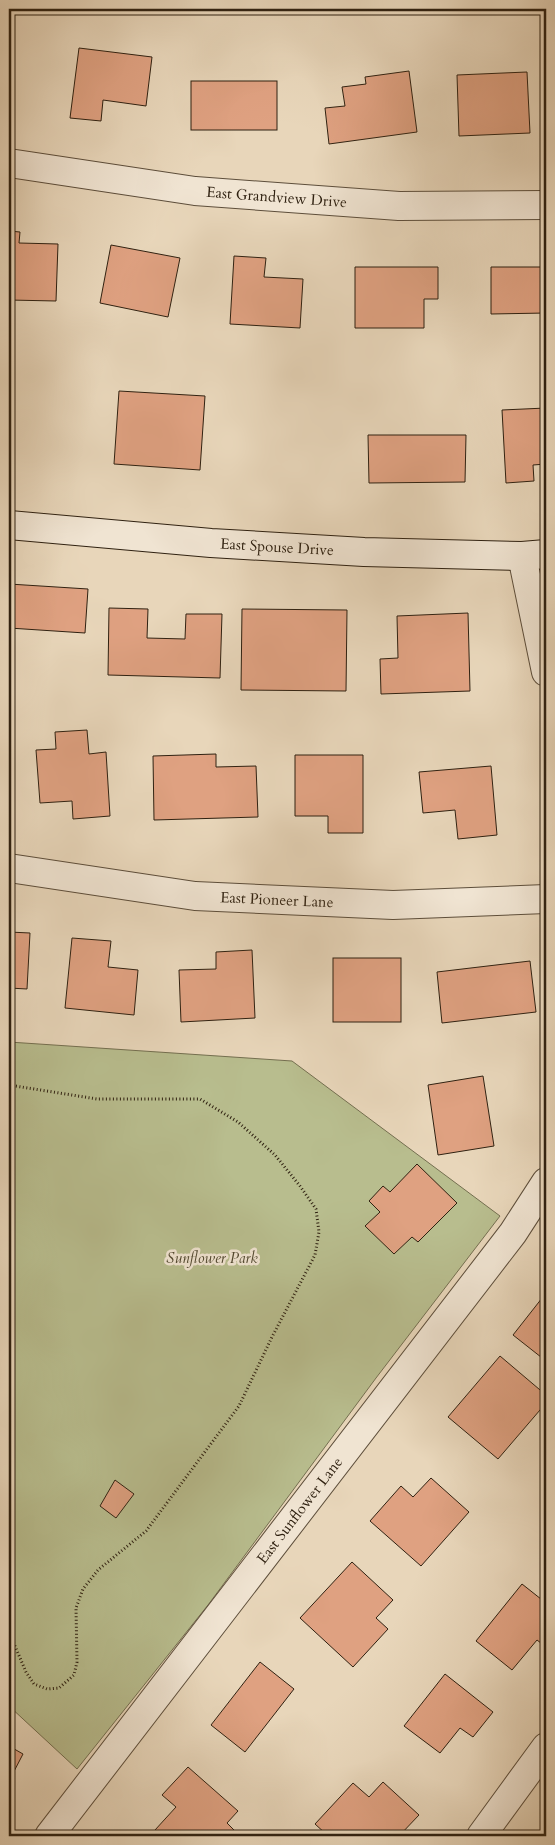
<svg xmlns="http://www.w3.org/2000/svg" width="555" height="1845" font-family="Cardo,serif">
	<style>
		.green { fill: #b8bd8e; stroke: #746f50 }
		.building { fill: #dfa181; stroke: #2f2111 }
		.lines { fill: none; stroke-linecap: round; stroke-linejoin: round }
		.minor-casing { stroke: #5d4e3b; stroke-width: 30 }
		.secondary-casing { stroke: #2f2111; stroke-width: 30 }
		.path { stroke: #2f2111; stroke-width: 3; stroke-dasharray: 1 2.5; stroke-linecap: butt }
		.minor { stroke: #f0e4d2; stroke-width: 28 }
		.secondary { stroke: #f0e4d2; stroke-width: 28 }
		.labels { text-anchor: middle; stroke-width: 5; stroke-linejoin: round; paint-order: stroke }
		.street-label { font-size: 15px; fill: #2f2111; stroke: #f0e4d2 }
		.park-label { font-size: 15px; font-style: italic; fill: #514830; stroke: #f0e4d2 }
	</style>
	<rect width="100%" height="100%" fill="#e8d6ba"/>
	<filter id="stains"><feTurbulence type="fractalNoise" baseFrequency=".004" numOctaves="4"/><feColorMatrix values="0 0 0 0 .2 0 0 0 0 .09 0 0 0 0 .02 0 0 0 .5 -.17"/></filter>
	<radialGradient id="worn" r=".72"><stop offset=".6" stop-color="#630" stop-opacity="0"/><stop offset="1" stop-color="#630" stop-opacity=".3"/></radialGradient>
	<polygon class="green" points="9,1042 292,1061 500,1216 376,1378 208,1605 77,1769 9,1706"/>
	<g class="building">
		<polygon points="79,48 152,57 146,106 103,100 101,121 70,118"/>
		<polygon points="409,71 417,132 329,144 325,108 345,106 342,87 366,84 365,77"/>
		<polygon points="527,72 530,133 459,136 457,75"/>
		<rect x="191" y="81" width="86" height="49"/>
		<polygon points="9,231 20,232 19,243 58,244 56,301 9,300"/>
		<polygon points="111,245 180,258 168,317 100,303"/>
		<polygon points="234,256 266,258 264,277 303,279 300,328 230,324"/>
		<polygon points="355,267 438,267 438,299 424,299 424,328 355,328"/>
		<polygon points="491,267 546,267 546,313 491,314"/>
		<polygon points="119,391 205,396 200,470 114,464"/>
		<polygon points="546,408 546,464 533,465 534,481 506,483 502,410"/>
		<polygon points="368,435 466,435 465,482 369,483"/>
		<polygon points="9,584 88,589 85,633 9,628"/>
		<polygon points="109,608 148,609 147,638 185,639 186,614 222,614 220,678 108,675"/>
		<polygon points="242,609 347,610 346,691 241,690"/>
		<polygon points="468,613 470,691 381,694 380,659 398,658 397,616"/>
		<polygon points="87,730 89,754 106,752 110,816 73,819 72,801 40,803 36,750 56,749 55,732"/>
		<polygon points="216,754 216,767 256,766 258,817 154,820 153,756"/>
		<polygon points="295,755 363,755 363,833 328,833 328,816 295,816"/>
		<polygon points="491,766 497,835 458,839 455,810 423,813 419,772"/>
		<polygon points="9,932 30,933 27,989 9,988"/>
		<polygon points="72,938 111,941 108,967 138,970 134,1015 65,1008"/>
		<polygon points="252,950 255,1018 181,1022 179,970 216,969 216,952"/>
		<rect x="333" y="958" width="68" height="64"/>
		<polygon points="530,961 536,1012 442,1023 437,972"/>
		<polygon points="483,1076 494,1146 438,1155 428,1085"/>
		<polygon points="417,1164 457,1203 418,1242 412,1237 394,1254 365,1226 380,1212 369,1201 383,1186 390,1192"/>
		<polygon points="546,1293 546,1361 513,1335"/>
		<polygon points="500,1356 546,1395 546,1403 498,1459 448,1417"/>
		<polygon points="431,1478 469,1512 421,1566 370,1521 401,1486 413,1497"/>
		<polygon points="115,1480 134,1494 116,1518 100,1506"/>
		<polygon points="352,1562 393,1600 376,1618 388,1629 353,1667 300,1618"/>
		<polygon points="522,1584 546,1603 546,1647 537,1640 512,1670 476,1641"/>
		<polygon points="260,1662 294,1689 245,1752 211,1725"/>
		<polygon points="445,1674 493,1712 473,1737 460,1728 440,1753 404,1726"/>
		<polygon points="9,1746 23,1754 9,1781"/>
		<polygon points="188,1767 238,1811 227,1823 237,1833 234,1836 163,1836 155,1830 176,1807 162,1795"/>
		<polygon points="383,1782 419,1815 399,1836 325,1836 326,1834 315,1824 353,1783 369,1797"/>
	</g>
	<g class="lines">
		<g class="minor-casing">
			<g id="minor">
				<path id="s1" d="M9,163L195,191L399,206L546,205"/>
				<polyline points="522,556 546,672"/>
				<path id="s2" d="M9,868L195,896L393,905L546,899"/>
				<path id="s3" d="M49,1836L513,1233L546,1182"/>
				<polyline points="481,1836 546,1747"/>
			</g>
		</g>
		<g class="secondary-casing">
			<g id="secondary">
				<path id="s4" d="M9,525L211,543L364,552L522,556L546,554"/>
			</g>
		</g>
		<polyline class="path" points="9,1085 97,1099 200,1099 238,1122 275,1155 300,1186 316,1209 319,1232 315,1255 272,1337 239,1406 146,1531 98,1570 83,1589 76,1608 77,1662 74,1675 59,1688 47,1689 34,1684 26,1672 9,1632"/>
		<use href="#minor" class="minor"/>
		<use href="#secondary" class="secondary"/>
	</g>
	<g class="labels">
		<g class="street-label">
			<text dy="5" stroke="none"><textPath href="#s1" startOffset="270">East Grandview Drive</textPath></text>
			<text dy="5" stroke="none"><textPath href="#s4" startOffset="269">East Spouse Drive</textPath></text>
			<text dy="5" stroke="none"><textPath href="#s2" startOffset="270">East Pioneer Lane</textPath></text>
			<text dy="5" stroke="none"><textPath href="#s3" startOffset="411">East Sunflower Lane</textPath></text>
		</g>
		<g class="park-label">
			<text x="212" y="1263">Sunflower Park</text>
		</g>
	</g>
	<rect width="555" height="1845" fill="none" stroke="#e8d6ba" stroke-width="30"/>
	<rect x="10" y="10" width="535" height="1825" fill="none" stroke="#2f2111" stroke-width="2.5"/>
	<rect x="15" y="15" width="525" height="1815" fill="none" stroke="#2f2111"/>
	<rect width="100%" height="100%" filter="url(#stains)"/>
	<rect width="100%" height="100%" fill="url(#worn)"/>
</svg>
